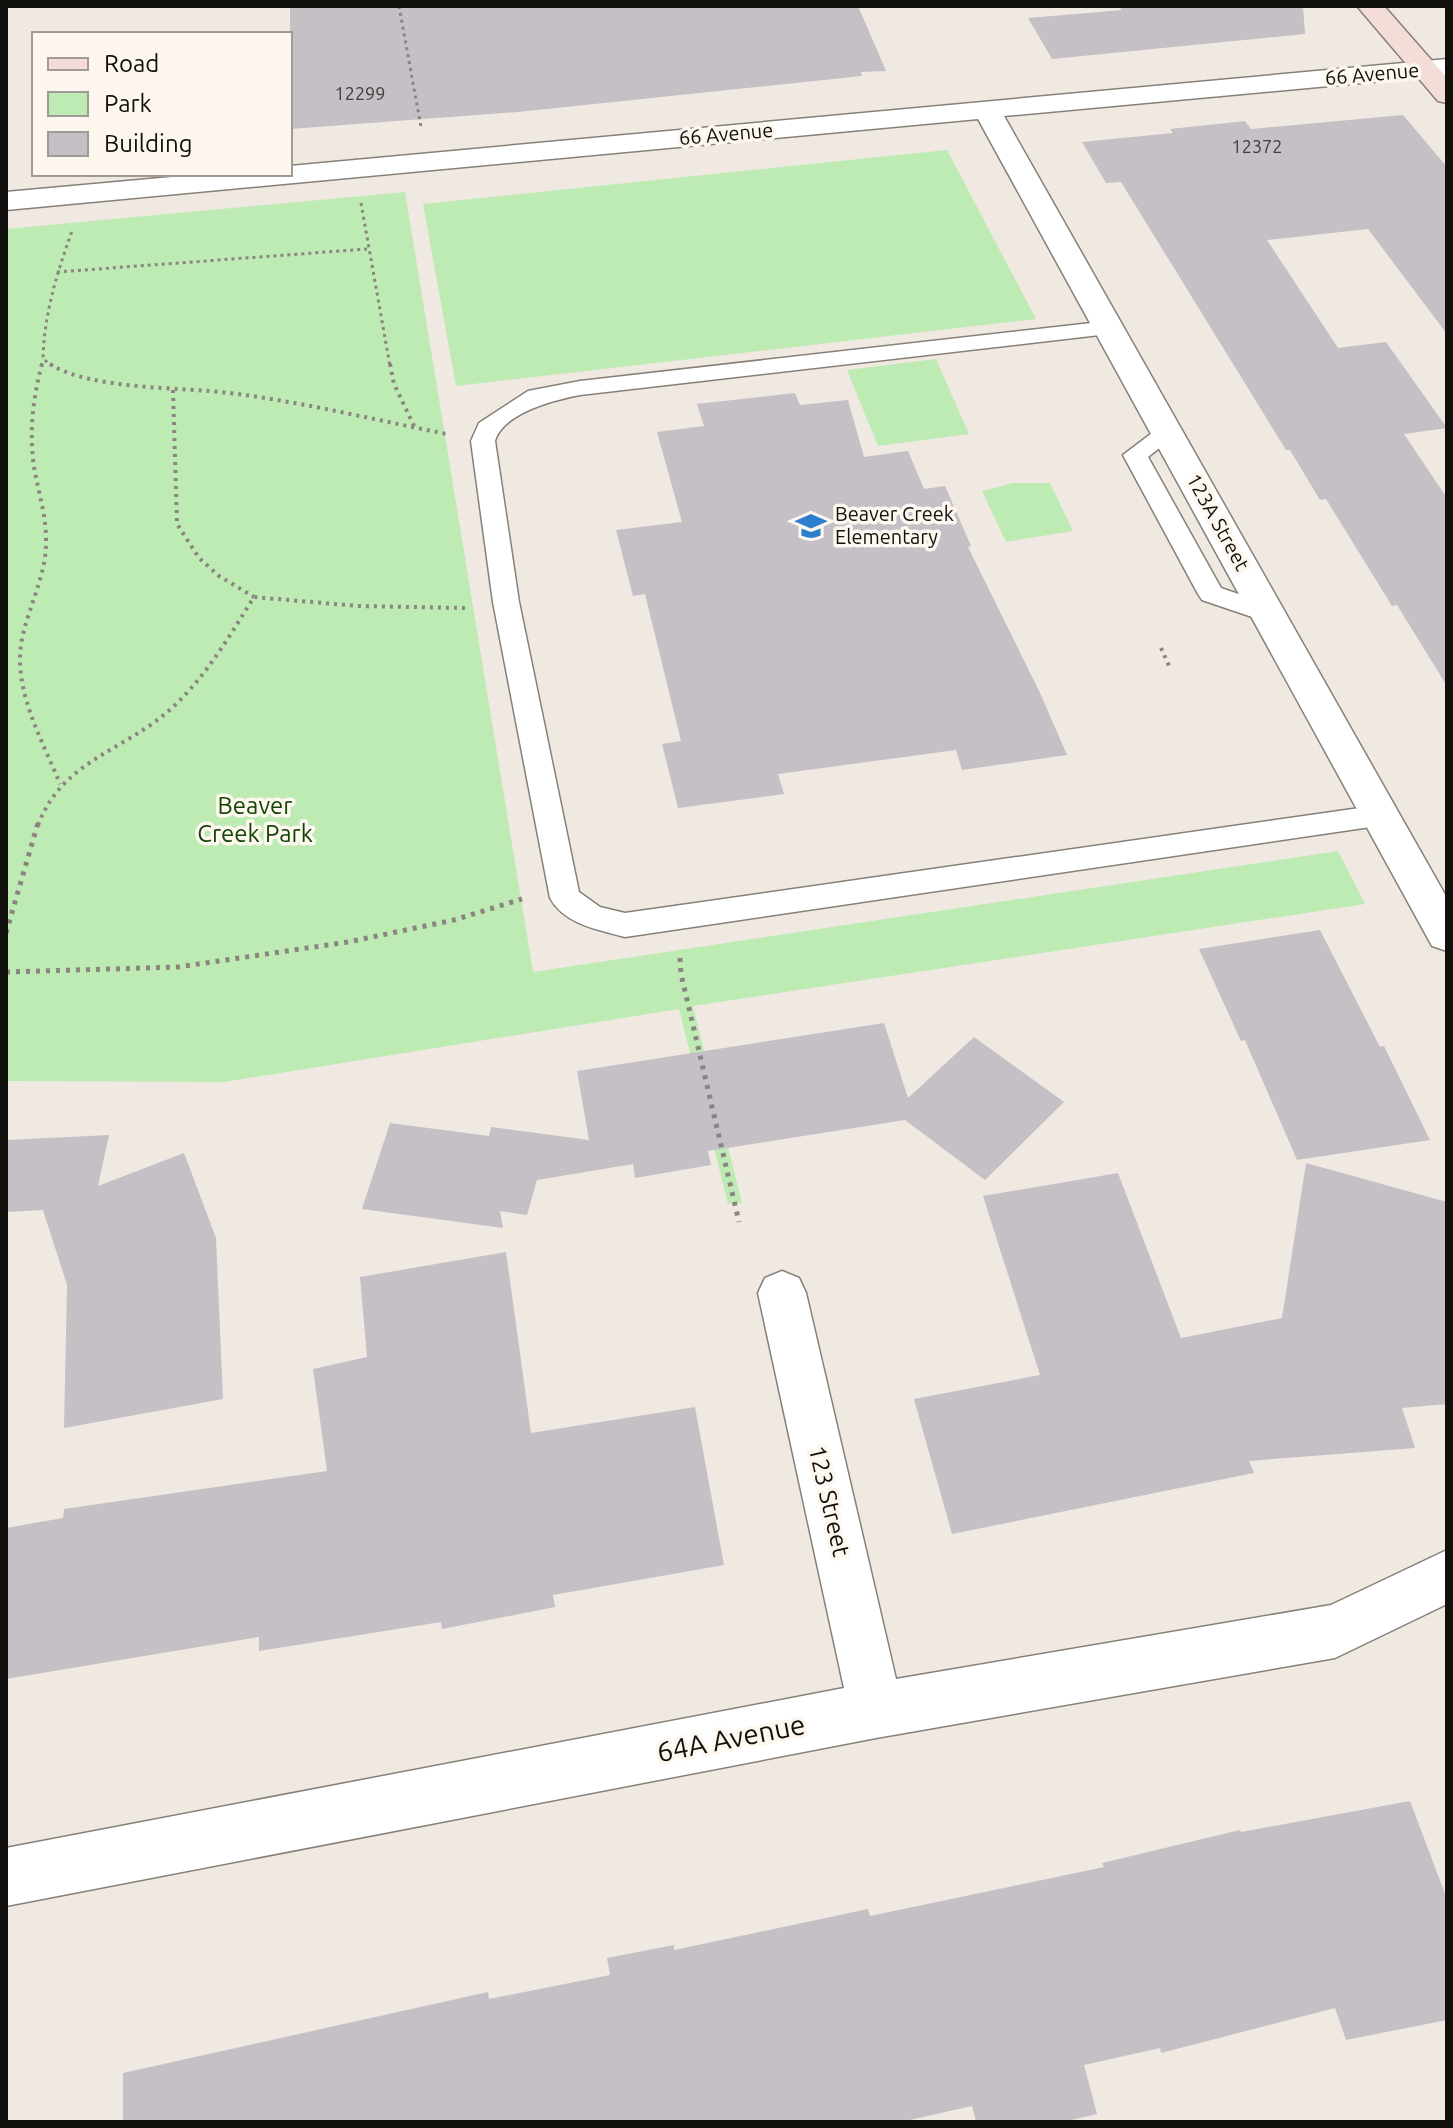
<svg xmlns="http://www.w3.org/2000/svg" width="1453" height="2128" font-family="Ubuntu,sans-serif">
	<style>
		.green { fill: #beeab4 }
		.building { fill: #c5bfc6 }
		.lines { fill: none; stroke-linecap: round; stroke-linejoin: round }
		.lane-casing { stroke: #868079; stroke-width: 3 }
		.street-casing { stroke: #868079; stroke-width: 3 }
		.secondary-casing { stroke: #868079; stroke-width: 3 }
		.path-far2 { stroke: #8a8580; stroke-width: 3; stroke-dasharray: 3 4; stroke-linecap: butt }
		.path-far1 { stroke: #8a8580; stroke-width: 4; stroke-dasharray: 3 5; stroke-linecap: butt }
		.path { stroke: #8a8580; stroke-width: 5; stroke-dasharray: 4 6; stroke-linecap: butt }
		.lane { fill: #fff; fill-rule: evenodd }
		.street { fill: #fff; fill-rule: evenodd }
		.secondary { fill: #f4ddd8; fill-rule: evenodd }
		.labels { text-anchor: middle; stroke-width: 7; stroke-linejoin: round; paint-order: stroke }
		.far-number-label { font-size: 18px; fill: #3f3c3b }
		.far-street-label { font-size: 20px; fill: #12100d; stroke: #fef7ef }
		.far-poi-label { font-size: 20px; fill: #12100d; stroke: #fef7ef; text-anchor: start }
		.park-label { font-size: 24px; fill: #124404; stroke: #fef7ef }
		.street-label { font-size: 24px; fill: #12100d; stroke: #fef7ef }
		.near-street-label { font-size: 28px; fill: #12100d; stroke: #fef7ef }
	</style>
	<rect width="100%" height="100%" fill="#f0e9e2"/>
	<g class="green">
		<polygon points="947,150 1036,319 456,386 423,204"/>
		<polygon points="405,192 533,972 1338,851 1365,904 693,1006 742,1203 728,1204 679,1009 224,1082 6,1081 6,229"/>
		<polygon points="936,359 969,434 878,446 847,370"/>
		<polygon points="1013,483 1050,483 1073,531 1006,542 982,491"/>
	</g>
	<g class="building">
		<polygon points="290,6 858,6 886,71 861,72 862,76 518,112 290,129"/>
		<polygon points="1118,6 1303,6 1305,34 1052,59 1028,18 1122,10"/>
		<polygon points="1403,115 1447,167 1447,334 1368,229 1267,240 1338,348 1386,342 1447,428 1404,434 1447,498 1447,686 1397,605 1392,606 1326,499 1320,500 1290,450 1286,450 1121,182 1106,183 1082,142 1173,133 1170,129 1245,121 1251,129"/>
		<polygon points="795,393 800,405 848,400 864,457 908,451 924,489 945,486 971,546 968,547 1041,695 1067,755 962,770 956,750 778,774 784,794 678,808 662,744 681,741 645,594 633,596 616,530 682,522 657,432 704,426 697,404"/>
		<polygon points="1320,930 1380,1047 1384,1046 1430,1140 1297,1160 1245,1040 1241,1041 1199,949"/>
		<polygon points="884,1023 908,1098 974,1037 1064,1102 985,1180 905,1120 708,1151 711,1165 635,1178 633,1164 537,1180 527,1215 500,1211 503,1228 362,1209 390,1123 489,1136 491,1127 589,1140 577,1071"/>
		<polygon points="109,1135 98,1186 184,1153 216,1238 223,1399 64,1428 67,1285 43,1210 6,1212 6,1140"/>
		<polygon points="1306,1163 1447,1202 1447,1404 1402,1408 1415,1448 1249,1461 1254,1473 952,1534 914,1399 1040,1375 983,1196 1118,1173 1181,1338 1282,1318"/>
		<polygon points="506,1252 531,1433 695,1407 724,1565 553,1595 555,1607 442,1629 441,1622 259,1651 259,1637 6,1679 6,1528 63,1518 64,1509 327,1471 313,1369 367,1357 360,1277"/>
		<polygon points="1410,1801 1447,1899 1447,2020 1346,2040 1335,2008 1161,2053 1160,2048 1084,2065 1097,2114 1063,2122 976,2122 972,2106 901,2122 123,2122 123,2073 488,1992 489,1999 610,1975 607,1958 674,1945 674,1950 868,1909 870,1916 1104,1867 1102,1863 1240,1830 1241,1832"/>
	</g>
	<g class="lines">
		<g class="lane-casing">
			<g id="lane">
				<path d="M1109,321L1117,323L1120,328L1117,333L580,395C554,400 503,413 495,441L519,602L579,892L600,907L625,913L1381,805L1391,808L1395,816L1391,824L625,937C599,930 564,924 550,898L493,602L471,441L479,423L528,391L580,381Z"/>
				<polygon points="1168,425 1176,427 1180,432 1148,457 1221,588 1276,607 1280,613 1276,619 1267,622 1258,619 1202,600 1198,594 1123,455 1160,427"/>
			</g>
		</g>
		<g class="street-casing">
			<g id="street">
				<polygon points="1447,59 1447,75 1004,116 1447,898 1447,951 1432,946 978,119 6,210 6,192 205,174 290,174 290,166"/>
				<polygon points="782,1271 799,1278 806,1293 896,1679 1331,1605 1447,1550 1447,1604 1335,1658 876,1738 6,1906 6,1848 844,1688 758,1293 765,1278"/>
			</g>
		</g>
		<g class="secondary-casing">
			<polygon id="secondary" points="1357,6 1384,6 1447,78 1447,103 1438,101"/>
		</g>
		<g class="path-far2">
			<polyline points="399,6 421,127"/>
			<polyline points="361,203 390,366"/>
			<polyline points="57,272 367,249"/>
			<polyline points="41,366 43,359"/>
			<path d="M53,366L43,359C44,314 57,273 72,231"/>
		</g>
		<g class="path-far1">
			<path d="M42,364C33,397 29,432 34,467C38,491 46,514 46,539C47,574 29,605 22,639C12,689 42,739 60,784"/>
			<path d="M50,364C90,390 182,387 230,393C303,402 375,420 447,434"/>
			<polyline points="390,364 394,384 415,428"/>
			<polyline points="173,390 177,524 199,558 219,576 254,597"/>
			<polyline points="1161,648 1170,668"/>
			<path d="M38,825C64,758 125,752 174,706C207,675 230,635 254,597L358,606L465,608"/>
		</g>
		<g class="path">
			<polyline points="6,933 38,823"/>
			<polyline points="680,958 681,974 739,1222"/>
			<polyline points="6,972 178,967 348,942 454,920 522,899"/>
		</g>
		<use href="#lane" class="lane"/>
		<use href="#street" class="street"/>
		<use href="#secondary" class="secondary"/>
	</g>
	<defs>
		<g id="school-bare" transform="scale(2.4)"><path d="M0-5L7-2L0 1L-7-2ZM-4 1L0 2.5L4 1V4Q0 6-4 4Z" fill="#2c7fce" stroke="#fef7ef" stroke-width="2.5" paint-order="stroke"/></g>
	</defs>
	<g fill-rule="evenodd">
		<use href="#school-bare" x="811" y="526"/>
	</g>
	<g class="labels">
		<g class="far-number-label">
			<text x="360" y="100">12299</text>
			<text x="1257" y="153">12372</text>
		</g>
		<g class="far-street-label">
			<text transform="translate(1372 74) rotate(-5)" y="7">66 Avenue</text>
			<text transform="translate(726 134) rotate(-5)" y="7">66 Avenue</text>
			<text transform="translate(1218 522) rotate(61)" y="7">123A Street</text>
		</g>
		<g class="far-poi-label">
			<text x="835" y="521">Beaver Creek<tspan x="835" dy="23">Elementary</tspan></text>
		</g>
		<g class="park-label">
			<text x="255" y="814">Beaver<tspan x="255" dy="28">Creek Park</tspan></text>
		</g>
		<g class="street-label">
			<text transform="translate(829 1501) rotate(77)" y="8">123 Street</text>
		</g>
		<g class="near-street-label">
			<text transform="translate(731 1738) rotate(-11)" y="10">64A Avenue</text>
		</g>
	</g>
	<rect width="1453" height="2128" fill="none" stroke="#12100d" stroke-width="16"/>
	<rect x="32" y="32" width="260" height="144" fill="#fef7ef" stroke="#a09b95" stroke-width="2"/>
	<rect x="48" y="58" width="40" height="12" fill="#f4ddd8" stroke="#a09b95" stroke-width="2"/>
	<text x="104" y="72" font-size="24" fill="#12100d">Road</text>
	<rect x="48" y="92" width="40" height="24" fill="#beeab4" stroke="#a09b95" stroke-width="2"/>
	<text x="104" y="112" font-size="24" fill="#12100d">Park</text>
	<rect x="48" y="132" width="40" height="24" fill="#c5bfc6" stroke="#a09b95" stroke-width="2"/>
	<text x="104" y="152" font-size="24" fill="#12100d">Building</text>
</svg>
